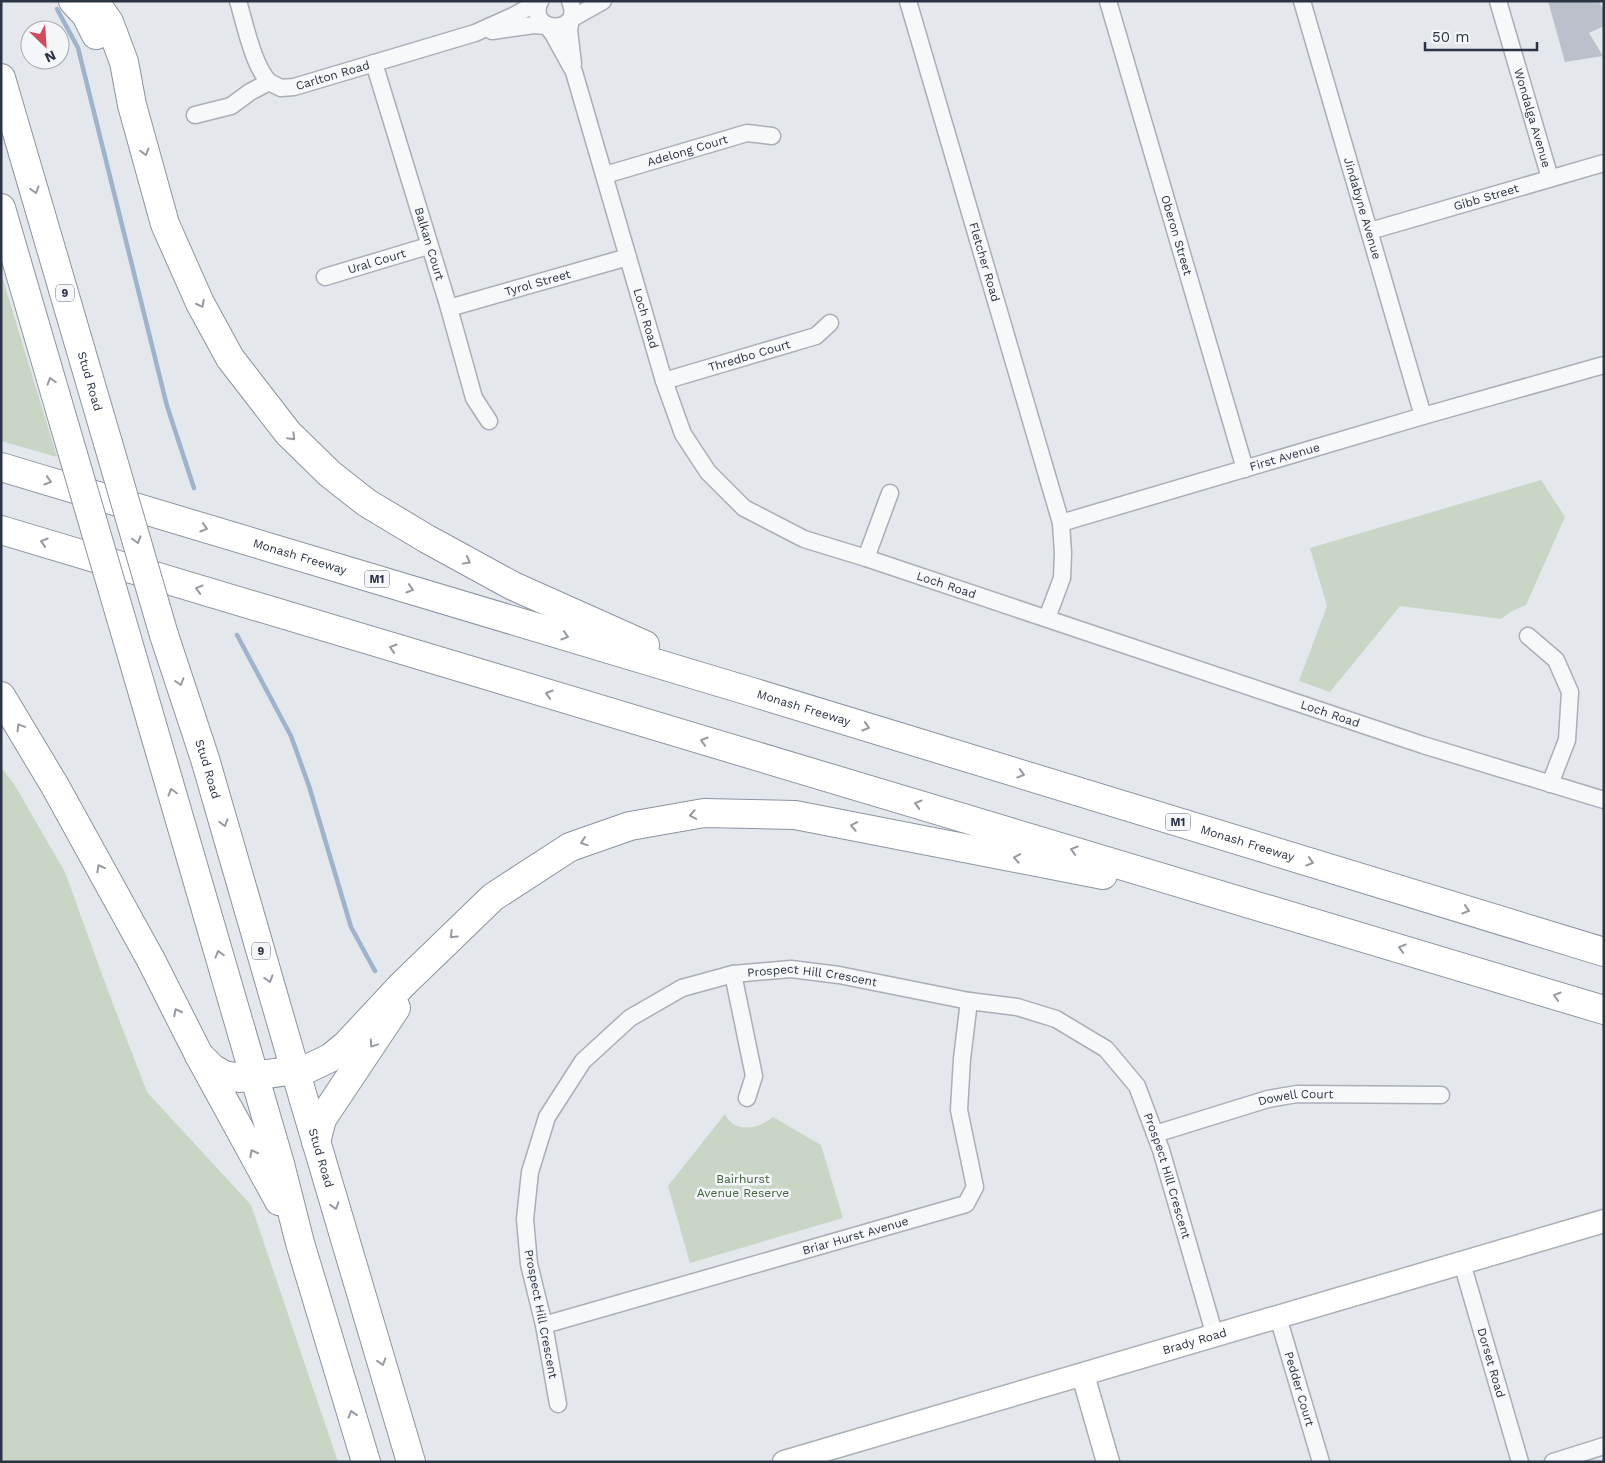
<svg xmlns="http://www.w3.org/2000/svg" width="1605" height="1463" font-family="'Work Sans',sans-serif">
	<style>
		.green { fill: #c9d6c5 }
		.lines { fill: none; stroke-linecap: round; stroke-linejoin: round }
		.stream { stroke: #9fb4cc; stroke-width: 4.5 }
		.building { fill: #bbc0ca }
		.street-casing { stroke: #a9aeb7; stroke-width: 19 }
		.secondary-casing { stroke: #a9aeb7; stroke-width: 25 }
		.highway-casing { stroke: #8b94a3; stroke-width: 30 }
		.street { stroke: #f7f8fa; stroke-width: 16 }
		.secondary { stroke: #fff; stroke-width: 22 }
		.highway { stroke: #fff; stroke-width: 28 }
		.highway-bridge-casing { stroke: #8b94a3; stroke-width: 30; stroke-linecap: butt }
		.highway-bridge { stroke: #fff; stroke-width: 28 }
		.oneway { stroke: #959aa2 }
		.labels { text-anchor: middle; stroke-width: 5; stroke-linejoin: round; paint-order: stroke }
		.shield { fill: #f4f6f9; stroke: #676e7b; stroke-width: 1 }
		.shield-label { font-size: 11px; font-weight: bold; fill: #2b3445 }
		.street-label { font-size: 12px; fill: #2b3445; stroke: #f4f6f9 }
		.park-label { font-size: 12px; fill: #3f6138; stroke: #f4f6f9 }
	</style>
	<rect width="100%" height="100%" fill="#e4e7ec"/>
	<g class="green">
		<polygon points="1,273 57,457 1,441"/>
		<polygon points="1541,480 1565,517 1526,605 1512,611 1501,619 1400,606 1330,692 1299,681 1327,606 1310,548"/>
		<polygon points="1,767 14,784 65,872 108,991 147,1092 251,1205 338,1462 1,1462"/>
		<path d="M725,1114C734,1134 759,1129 773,1117L821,1145L843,1218L690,1263L668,1186Z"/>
	</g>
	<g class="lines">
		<g class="stream">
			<polyline points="57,9 78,48 167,406 194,488"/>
			<polyline points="237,635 291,736 309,786 351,927 375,971"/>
		</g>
	</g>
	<polygon class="building" points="1548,1 1599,1 1604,11 1604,26 1589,33 1603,56 1565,62"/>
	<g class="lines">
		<g class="street-casing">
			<g id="street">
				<path d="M238,1C245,24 253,65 269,82"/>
				<path d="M540,1C525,34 585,36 570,1"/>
				<path id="s1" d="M908,1L1061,523"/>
				<path id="s2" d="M1108,1L1245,469"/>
				<path id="s3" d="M1302,1L1423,416"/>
				<path id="s4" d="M1498,1L1550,178"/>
				<path id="s5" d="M547,26L553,34L574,72L664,381L683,434L708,472L744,508L804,539L866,558L1423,745L1604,800"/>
				<polyline points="492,31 534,25 547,26"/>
				<path id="s6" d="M374,63L449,308L474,398L489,421"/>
				<polyline points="573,64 569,30 571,19 603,1"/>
				<path id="s7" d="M195,115L231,106L250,92L269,82L281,88L294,87L475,33L513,16L540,1"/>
				<path id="s8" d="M605,175L747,133L772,136"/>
				<path id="s9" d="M1370,231L1604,163"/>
				<path id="s10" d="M325,277L428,246"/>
				<path id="s11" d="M449,308L628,257"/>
				<path id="s12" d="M664,381L816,336L830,323"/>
				<polyline points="866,558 890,493"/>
				<path id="s13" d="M1047,618L1062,578L1063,553L1061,523L1423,416L1604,365"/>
				<polyline points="1528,636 1556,660 1570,692 1567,740 1550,784"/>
				<polyline points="733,974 754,1076 747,1098"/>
				<path id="s14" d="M1155,1134L1268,1099L1297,1094L1441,1095"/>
				<path id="s15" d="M1462,1263L1520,1462"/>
				<path id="s16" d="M1278,1317L1321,1462"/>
				<path id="s17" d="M544,1325L966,1204L975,1187L959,1110L962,1059L969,1001"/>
				<path id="s18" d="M558,1404L544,1325L529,1264L525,1219L530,1172L547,1117L583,1061L630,1018L682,988L733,974L791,969L839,975L969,1001L1017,1007L1056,1019L1106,1049L1137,1086L1161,1150L1215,1336"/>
				<polyline points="1553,1462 1604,1446"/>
			</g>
		</g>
		<g class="secondary-casing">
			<g id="secondary">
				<polyline points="1083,1375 1108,1462"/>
				<path id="s19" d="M784,1462L1604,1221"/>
			</g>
		</g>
		<g class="highway-casing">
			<g id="highway">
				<polyline points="73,1 86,15 96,35"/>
				<polyline points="94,1 109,22 124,62 132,105 165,224 200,303 230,358 288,433 330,474 367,503 427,539 513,586 645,645"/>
				<path id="s20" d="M1,78L108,443"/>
				<polyline points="1,208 65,427"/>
				<path id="s21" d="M1,467L752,692L1604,952"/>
				<path d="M1,530C535,691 1070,847 1604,1010"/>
				<polyline points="121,618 280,1164 300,1243 366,1462"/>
				<path id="s22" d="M164,635L205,759L295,1070L411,1462"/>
				<polyline points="1,696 55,786 151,960 199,1055 279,1201"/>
				<polyline points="199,1055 212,1068 224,1075 240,1078 309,1068 330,1058 346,1045 402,985 493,897 570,847 630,826 704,813 795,815 1103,875"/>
				<polyline points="316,1142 322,1119 396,1008"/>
			</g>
		</g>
		<use href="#street" class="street"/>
		<use href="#secondary" class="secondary"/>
		<use href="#highway" class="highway"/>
		<g class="highway-bridge-casing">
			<g id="highway-bridge">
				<polyline points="65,427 121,618"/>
				<polyline points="108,443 164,635"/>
			</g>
		</g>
		<use href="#highway-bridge" class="highway-bridge"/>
	</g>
	<defs><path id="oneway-chevron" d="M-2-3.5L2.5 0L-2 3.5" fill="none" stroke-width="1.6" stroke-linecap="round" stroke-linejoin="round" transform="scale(1.25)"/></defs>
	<g class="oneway">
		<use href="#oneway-chevron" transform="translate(145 152) rotate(75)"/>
		<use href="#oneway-chevron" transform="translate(35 190) rotate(74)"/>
		<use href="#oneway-chevron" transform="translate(201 304) rotate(63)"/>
		<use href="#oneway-chevron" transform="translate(51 381) rotate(-106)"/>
		<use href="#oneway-chevron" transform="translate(292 437) rotate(45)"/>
		<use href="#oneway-chevron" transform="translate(48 481) rotate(17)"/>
		<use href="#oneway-chevron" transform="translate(204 528) rotate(17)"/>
		<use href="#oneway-chevron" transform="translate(137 540) rotate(74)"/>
		<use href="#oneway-chevron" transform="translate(44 542) rotate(-163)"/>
		<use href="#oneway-chevron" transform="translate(467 561) rotate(29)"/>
		<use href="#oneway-chevron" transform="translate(199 589) rotate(-163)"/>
		<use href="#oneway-chevron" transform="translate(410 589) rotate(17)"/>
		<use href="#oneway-chevron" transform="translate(565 636) rotate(17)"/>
		<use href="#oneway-chevron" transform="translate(393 648) rotate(-163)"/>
		<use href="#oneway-chevron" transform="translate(180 682) rotate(72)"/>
		<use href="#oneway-chevron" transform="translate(549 694) rotate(-163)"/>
		<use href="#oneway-chevron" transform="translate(20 727) rotate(-121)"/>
		<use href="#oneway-chevron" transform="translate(866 727) rotate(17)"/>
		<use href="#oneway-chevron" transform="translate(704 741) rotate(-163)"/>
		<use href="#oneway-chevron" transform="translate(1021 774) rotate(17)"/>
		<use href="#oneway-chevron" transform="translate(172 792) rotate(-106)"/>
		<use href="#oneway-chevron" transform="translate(918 804) rotate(-164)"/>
		<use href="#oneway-chevron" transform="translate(693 815) rotate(170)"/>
		<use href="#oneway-chevron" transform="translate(224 823) rotate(74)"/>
		<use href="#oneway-chevron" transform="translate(854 826) rotate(-169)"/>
		<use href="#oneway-chevron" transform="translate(584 842) rotate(161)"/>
		<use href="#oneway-chevron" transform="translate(1074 850) rotate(-164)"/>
		<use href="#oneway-chevron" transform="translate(1017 858) rotate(-169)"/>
		<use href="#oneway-chevron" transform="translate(1310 862) rotate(17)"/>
		<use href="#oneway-chevron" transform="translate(100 868) rotate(-119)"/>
		<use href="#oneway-chevron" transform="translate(1466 910) rotate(17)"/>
		<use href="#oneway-chevron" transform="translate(453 935) rotate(136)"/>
		<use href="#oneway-chevron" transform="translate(1402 948) rotate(-163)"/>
		<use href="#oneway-chevron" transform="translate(219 954) rotate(-106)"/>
		<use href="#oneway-chevron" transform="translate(269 979) rotate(74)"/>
		<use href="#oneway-chevron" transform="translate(1557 996) rotate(-163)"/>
		<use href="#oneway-chevron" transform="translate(177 1012) rotate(-117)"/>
		<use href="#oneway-chevron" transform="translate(373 1044) rotate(124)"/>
		<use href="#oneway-chevron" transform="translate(253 1153) rotate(-118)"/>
		<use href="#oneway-chevron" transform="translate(335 1206) rotate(73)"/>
		<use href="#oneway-chevron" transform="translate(382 1362) rotate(73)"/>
		<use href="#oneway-chevron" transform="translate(352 1414) rotate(-107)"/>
	</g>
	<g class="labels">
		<g class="shield">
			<rect x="56" y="284.5" width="18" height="17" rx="4"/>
			<rect x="364.5" y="570.5" width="25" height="17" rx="4"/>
			<rect x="1165.5" y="813.5" width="25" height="17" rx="4"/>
			<rect x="252" y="942.5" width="18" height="17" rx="4"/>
		</g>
		<g class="shield-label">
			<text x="65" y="297">9</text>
			<text x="377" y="583">M1</text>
			<text x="1178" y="826">M1</text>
			<text x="261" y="955">9</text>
		</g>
		<g class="street-label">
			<text dy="4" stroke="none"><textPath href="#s7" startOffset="149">Carlton Road</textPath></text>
			<text dy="4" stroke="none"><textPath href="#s4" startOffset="122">Wondalga Avenue</textPath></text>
			<text dy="4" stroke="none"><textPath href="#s8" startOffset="86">Adelong Court</textPath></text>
			<text dy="4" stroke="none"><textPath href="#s9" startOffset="121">Gibb Street</textPath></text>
			<text dy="4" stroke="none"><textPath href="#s3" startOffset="216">Jindabyne Avenue</textPath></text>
			<text dy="4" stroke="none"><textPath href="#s2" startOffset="244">Oberon Street</textPath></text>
			<text dy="4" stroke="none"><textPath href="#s6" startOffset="189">Balkan Court</textPath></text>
			<text dy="4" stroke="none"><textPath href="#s10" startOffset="54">Ural Court</textPath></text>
			<text dy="4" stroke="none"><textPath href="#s1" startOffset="272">Fletcher Road</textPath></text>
			<text dy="4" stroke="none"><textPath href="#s11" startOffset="92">Tyrol Street</textPath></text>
			<text dy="4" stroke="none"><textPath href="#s5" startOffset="310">Loch Road</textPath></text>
			<text dy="4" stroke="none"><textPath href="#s12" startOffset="89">Thredbo Court</textPath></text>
			<text dy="4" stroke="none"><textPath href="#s20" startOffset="316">Stud Road</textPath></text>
			<text dy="4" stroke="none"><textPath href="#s13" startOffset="331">First Avenue</textPath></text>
			<text dy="4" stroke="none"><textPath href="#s21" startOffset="312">Monash Freeway</textPath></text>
			<text dy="4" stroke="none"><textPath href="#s5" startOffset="745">Loch Road</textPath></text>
			<text dy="4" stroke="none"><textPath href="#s21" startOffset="838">Monash Freeway</textPath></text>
			<text dy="4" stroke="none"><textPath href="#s5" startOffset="1150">Loch Road</textPath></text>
			<text dy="4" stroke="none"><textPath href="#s22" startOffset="141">Stud Road</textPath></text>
			<text dy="4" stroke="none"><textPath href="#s21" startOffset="1302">Monash Freeway</textPath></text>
			<text dy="4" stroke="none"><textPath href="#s18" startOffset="616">Prospect Hill Crescent</textPath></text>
			<text dy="4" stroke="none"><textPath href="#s14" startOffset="146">Dowell Court</textPath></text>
			<text dy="4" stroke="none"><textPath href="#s22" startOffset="546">Stud Road</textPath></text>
			<text dy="4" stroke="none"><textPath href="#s18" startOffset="1066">Prospect Hill Crescent</textPath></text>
			<text dy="4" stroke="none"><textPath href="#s17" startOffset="324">Briar Hurst Avenue</textPath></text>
			<text transform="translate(541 1314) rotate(79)" y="4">Prospect Hill Crescent</text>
			<text dy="4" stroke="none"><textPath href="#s19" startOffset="428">Brady Road</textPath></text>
			<text dy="4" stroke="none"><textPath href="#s15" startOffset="104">Dorset Road</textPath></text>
			<text dy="4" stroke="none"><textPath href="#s16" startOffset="75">Pedder Court</textPath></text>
		</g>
		<g class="park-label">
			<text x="743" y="1183">Bairhurst<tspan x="743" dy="14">Avenue Reserve</tspan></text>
		</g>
	</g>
	<rect width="1605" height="1463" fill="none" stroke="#2b3445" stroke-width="5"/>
	<g transform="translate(45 45) rotate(155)"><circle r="24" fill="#f4f6f9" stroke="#a4a8b1"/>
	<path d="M0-4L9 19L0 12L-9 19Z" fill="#d1495b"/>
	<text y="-8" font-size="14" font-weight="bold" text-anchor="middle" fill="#2b3445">N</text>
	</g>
	<path d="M1425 42v8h112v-8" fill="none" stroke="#2b3445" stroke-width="2.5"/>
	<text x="1432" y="42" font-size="15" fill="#2b3445" stroke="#f4f6f9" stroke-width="4" paint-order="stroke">50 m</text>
</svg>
